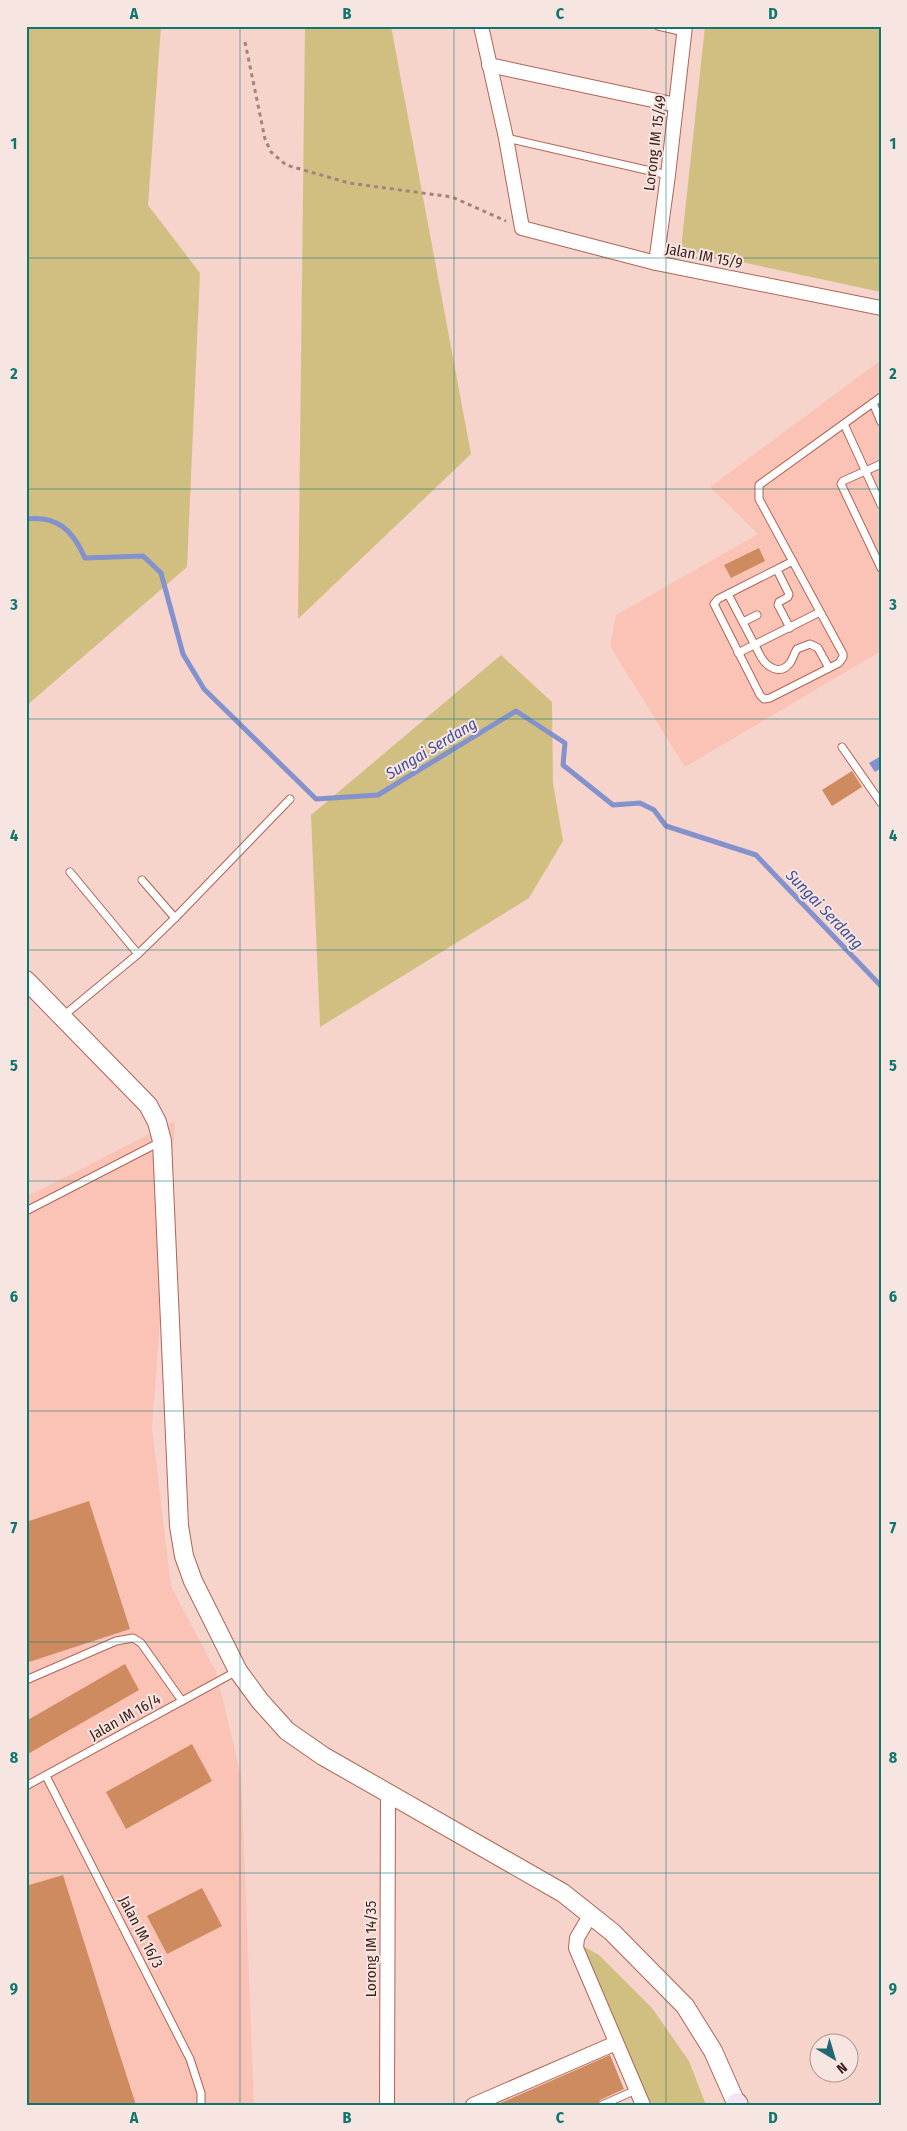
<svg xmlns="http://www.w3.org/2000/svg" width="907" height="2131" font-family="'Fira Sans Condensed',sans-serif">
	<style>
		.built { fill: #fac3b6 }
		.green { fill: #d1bf82 }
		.water { fill: #8392cd }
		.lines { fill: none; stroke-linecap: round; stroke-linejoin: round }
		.stream { stroke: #8392cd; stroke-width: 5 }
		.building { fill: #ce8b5f }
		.service-casing { stroke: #b06554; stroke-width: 9 }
		.minor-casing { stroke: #b06554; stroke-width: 16 }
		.tertiary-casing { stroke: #b06554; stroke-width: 20 }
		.secondary-casing { stroke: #b06554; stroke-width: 22 }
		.path { stroke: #a5837c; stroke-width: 3; stroke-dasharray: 4 4; stroke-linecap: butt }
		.service { stroke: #fff; stroke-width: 7 }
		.minor { stroke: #fff; stroke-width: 14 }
		.tertiary { stroke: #fff; stroke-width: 18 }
		.secondary { stroke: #f7e2f3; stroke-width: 20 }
		.grid { fill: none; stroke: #0f766e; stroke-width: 1; stroke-opacity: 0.55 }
		.labels { text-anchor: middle; stroke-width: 4; stroke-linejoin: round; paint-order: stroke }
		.street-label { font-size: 15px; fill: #3e1f18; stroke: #f6e5e1 }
		.water-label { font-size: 16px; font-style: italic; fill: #424f99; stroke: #f6e5e1 }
		.neatline { fill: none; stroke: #0f766e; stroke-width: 2 }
		.grid-label { font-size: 16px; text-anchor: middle; font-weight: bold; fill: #0f766e }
	</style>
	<rect width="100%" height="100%" fill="#f6d3cb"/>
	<g class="built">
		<polygon points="881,360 881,651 685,767 610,646 616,615 758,534 710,487"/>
		<polygon points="175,1121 152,1428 171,1586 216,1672 241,1776 254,2105 26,2105 26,1197"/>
	</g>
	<g class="green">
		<polygon points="26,26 161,26 148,205 200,273 187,567 26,706"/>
		<polygon points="305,26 391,26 471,454 298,619"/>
		<polygon points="705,26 875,26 881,28 881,292 681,249"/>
		<polygon points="501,655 552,702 553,783 563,841 529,898 320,1027 311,815"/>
		<polygon points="579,1944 599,1955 652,2008 689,2061 706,2105 649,2105"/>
	</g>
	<polygon class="water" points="881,756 881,768 875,772 869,763"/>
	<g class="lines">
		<path class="stream" d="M26,519C58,515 73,531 85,558L143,556L161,573L183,654L204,689L316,799L378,795L516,711L565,743L563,765L613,805L640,803L654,810L666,826L756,855L881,986"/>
	</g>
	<g class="building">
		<polygon points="759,548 765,561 731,578 724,565"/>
		<polygon points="852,771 862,787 832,806 822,790"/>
		<polygon points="89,1501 130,1629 26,1663 26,1522"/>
		<polygon points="125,1664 139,1690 26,1755 26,1721"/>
		<polygon points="192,1744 212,1781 126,1829 106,1792"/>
		<polygon points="63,1875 108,2018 136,2105 26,2105 26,1886"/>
		<polygon points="202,1888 222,1926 167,1954 147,1916"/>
		<polygon points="610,2055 624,2089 600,2100 597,2105 496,2105"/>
	</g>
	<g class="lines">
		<g class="service-casing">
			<g id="service">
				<polyline points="658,26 684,32"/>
				<polyline points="506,138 668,175"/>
				<polyline points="873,403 881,422"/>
				<polyline points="844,424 881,505"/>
				<polyline points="881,464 843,481 841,484 881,568"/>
				<polyline points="793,561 718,599 714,604 760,695 764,699 770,698 839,663 843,657 843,654 759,499 759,485 881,397"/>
				<polyline points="777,570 789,594 788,597 779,602 778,605 790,628"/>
				<path d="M728,594L761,657C767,667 780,676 790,663C793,659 794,653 797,649L810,644L818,648L829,668"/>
				<polyline points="743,622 757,615"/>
				<polyline points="738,653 820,612"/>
				<polyline points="842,747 881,803"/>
				<polyline points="70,872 138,954"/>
				<polyline points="142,880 175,918"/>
				<polyline points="62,1017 138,954 175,918 290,799"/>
				<polyline points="26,1211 162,1141"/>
				<polyline points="26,1680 116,1641 133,1638 141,1643 182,1701"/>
				<polyline points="46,1776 190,2059 201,2093 201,2105"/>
				<polyline points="26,1786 237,1671"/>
				<polyline points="602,2105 636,2090"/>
			</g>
		</g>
		<g class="minor-casing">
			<g id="minor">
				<polyline points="481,26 506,138 522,228 656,263 881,308"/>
				<polyline points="489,65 676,105"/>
				<polyline points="656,263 668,175 685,26"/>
				<polyline points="591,1914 577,1938 576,1948 643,2105"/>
				<polyline points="387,2105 388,1792"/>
				<polyline points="473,2105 616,2043"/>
			</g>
		</g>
		<g class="tertiary-casing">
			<polyline id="tertiary" points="26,980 148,1105 157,1122 162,1141 179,1526 184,1556 193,1581 238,1671 260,1701 287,1731 323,1756 563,1893 612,1932 685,2006 713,2051 737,2105"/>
		</g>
		<g class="secondary-casing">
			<polyline id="secondary" points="737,2103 738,2105"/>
		</g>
		<polyline class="path" points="245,42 265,139 271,152 286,165 349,183 452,197 506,221"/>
		<use href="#service" class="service"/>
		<use href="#minor" class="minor"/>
		<use href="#tertiary" class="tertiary"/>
		<use href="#secondary" class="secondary"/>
	</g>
	<path class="grid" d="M240,26V2105M454,26V2105M666,26V2105M26,258H881M26,489H881M26,719H881M26,950H881M26,1181H881M26,1411H881M26,1642H881M26,1873H881"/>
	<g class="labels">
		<g class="street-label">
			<text transform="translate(655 143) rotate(-83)" y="5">Lorong IM 15/49</text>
			<text transform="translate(704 256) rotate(11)" y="5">Jalan IM 15/9</text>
			<text transform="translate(125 1717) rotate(-29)" y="5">Jalan IM 16/4</text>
			<text transform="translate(141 1932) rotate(63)" y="5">Jalan IM 16/3</text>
			<text transform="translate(371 1949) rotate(-90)" y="5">Lorong IM 14/35</text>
		</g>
		<g class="water-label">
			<text transform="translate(431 748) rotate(-31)" y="6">Sungai Serdang</text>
			<text transform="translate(825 909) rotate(46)" y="6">Sungai Serdang</text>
		</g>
	</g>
	<rect width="907" height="2131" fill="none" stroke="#f6e5e1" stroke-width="55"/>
	<g transform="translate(834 2058) rotate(142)"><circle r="24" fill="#f6e5e1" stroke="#ac9691"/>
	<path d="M0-4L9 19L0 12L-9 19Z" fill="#216876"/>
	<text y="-8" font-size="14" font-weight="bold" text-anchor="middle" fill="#3e1f18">N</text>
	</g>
	<rect x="28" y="28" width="852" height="2076" class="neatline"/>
	<g class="grid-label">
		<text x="134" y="19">A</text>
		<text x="347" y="19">B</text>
		<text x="560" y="19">C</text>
		<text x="773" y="19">D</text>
		<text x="14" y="149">1</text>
		<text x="893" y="149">1</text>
		<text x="14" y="379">2</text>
		<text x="893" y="379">2</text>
		<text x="14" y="610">3</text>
		<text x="893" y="610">3</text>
		<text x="14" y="841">4</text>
		<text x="893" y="841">4</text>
		<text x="14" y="1071">5</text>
		<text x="893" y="1071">5</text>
		<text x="14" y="1302">6</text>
		<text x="893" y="1302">6</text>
		<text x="14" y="1533">7</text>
		<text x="893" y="1533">7</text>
		<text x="14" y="1763">8</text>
		<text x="893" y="1763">8</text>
		<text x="14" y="1994">9</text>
		<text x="893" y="1994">9</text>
		<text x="134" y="2123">A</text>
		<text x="347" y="2123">B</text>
		<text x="560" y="2123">C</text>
		<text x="773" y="2123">D</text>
	</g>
</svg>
